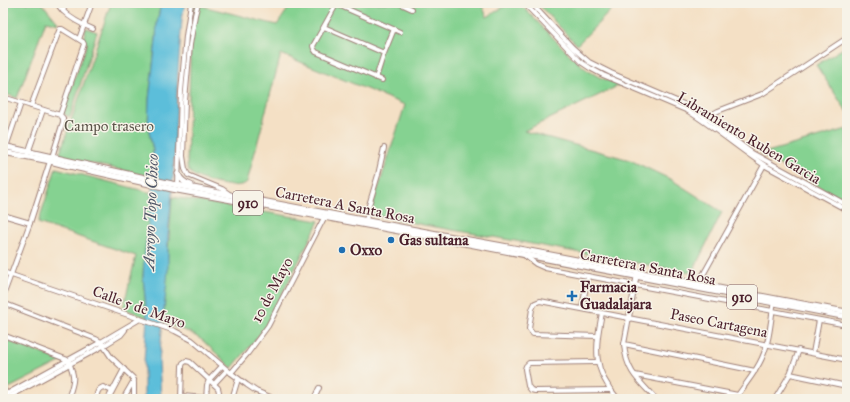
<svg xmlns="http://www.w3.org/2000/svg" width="850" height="402" font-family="'IM FELL Great Primer',serif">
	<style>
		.green { fill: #85d291; stroke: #68785e }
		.water { fill: #5cbeda; stroke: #536e82 }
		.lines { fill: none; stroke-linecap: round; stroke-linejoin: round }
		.minor-casing { stroke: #9f8078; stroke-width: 6 }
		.major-casing { stroke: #9f8078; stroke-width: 7 }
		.minor { stroke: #fff; stroke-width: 4 }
		.major { stroke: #fff; stroke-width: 5 }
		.poi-dot { fill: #1f6fb2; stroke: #f7f3e8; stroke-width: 1.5 }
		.labels { text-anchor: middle; stroke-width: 3; stroke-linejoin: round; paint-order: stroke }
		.shield { fill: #f7f3e8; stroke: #7e5f64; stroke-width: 1 }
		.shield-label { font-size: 14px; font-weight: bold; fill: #4a1f2b }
		.park-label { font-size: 15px; fill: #5c554a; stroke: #f7f3e8 }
		.street-label { font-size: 15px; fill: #4a1f2b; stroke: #f7f3e8 }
		.poi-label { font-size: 15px; font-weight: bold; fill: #4a1f2b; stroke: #f7f3e8; text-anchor: start }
		.water-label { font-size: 16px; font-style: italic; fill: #505768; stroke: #f7f3e8 }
	</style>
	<rect width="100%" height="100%" fill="#f7f3e8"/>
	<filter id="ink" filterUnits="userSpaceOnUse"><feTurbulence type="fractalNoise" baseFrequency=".025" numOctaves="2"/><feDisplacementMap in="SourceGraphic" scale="8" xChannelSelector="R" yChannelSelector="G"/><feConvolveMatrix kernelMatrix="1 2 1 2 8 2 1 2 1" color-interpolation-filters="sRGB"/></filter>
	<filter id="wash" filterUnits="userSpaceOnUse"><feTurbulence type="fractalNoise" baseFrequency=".012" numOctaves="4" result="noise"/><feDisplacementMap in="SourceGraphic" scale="16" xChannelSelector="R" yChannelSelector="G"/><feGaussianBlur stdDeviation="0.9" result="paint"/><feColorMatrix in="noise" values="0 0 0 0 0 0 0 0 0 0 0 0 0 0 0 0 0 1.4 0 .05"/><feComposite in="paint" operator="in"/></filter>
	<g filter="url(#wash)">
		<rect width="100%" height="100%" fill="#f4e0c5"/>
		<g class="green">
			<polygon points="3,3 42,3 59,24 46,21 17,98 3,93"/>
			<polygon points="111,3 161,3 157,23 156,40 149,99 148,127 153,150 152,177 59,156"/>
			<path d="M292,3H481L487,17L510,3H519L569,54L587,70L599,77L620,85L524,131L630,160L672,180L722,212L692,273L499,238L424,225L370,214L405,105L281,54L247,182C239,191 199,181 191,173C188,170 187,168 187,164L191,33L194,4L277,25Z"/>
			<polygon points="537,3 618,3 577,45"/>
			<polygon points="86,28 97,32 70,117 62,113 87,44 83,39"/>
			<polygon points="847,46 847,112 816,65"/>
			<polygon points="847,129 847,202 760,154"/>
			<polygon points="56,168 152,193 144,259 143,277 147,318 123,308 136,256 38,223"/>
			<polygon points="172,197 319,221 265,328 232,368 202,340 189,332 163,323"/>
			<polygon points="3,339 62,361 9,388 3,377"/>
		</g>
		<polygon class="water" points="161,3 185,3 182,19 178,71 173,182 168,236 168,270 159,361 161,399 144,399 144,362 147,318 143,277 144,259 152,193 153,150 148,127 149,99 156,40 157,23"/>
	</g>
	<g filter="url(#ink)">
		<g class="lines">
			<g class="minor-casing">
				<g id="minor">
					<path d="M57,3C59,6 61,9 63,11C71,19 83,25 93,29"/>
					<polyline points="198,3 195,15 190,45 185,101 183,156 185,169 188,175 222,189 229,194"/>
					<polyline points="337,3 313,46 314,49 316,52 382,80"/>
					<polyline points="399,3 412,9"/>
					<path d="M524,3L581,62L590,68L603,75L688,111C714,127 738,148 764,165L847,210"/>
					<polyline points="531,3 573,48 589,62 611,73 686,105 706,118 752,153 847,205"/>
					<polyline points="336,4 400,32"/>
					<polyline points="63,11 66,3"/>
					<polyline points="324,27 384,53"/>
					<polyline points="79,39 92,3"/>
					<polyline points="376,78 383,56 394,29"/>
					<polyline points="3,97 60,115"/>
					<polyline points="31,106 59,31 60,29 62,29 83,42 84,44 60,115 63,118 63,122 52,157"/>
					<polyline points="705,120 709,116 718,111 762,94 847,38"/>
					<polyline points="6,147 21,103"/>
					<polyline points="28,153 43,110"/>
					<polyline points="178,185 181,92 186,36 191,3"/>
					<polyline points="3,215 30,223"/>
					<polyline points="366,221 369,205 378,175 384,148"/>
					<polyline points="524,255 536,264 545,268 847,325"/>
					<polyline points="3,272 175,331 192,340 231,373 247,385 256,391 275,399"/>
					<path d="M637,274L624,344C626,371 638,380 656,399"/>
					<polyline points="698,284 764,165"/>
					<polyline points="3,296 30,223 50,161"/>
					<polyline points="3,303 96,339 101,342 111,357 133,378 134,383 134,399"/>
					<polyline points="582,308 588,276"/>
					<path d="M602,313C595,349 592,369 618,399"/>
					<path d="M3,335L68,360C76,378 74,381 68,399"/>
					<polyline points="597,336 533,334 529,329 532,309 535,303 540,301 847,360"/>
					<polyline points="624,344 755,371"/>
					<polyline points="813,353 819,320"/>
					<polyline points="597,362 529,363 526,366 525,369 528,386 531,390 535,391 610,390"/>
					<polyline points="231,373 248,353 268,326 325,216"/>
					<polyline points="790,374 847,386"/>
					<polyline points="635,375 738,395"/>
					<polyline points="214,384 227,370"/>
					<polyline points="3,388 7,394"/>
					<polyline points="3,396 101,342 140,319"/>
					<polyline points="181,396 206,398"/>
					<polyline points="5,399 103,346 121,335 125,330"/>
					<path d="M96,399C97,394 97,389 103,387L112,391"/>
					<polyline points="108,399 124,369"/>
					<polyline points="123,399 134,380"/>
					<polyline points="181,399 182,366 183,363 186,361 190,362 218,388 219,392 217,399"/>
					<polyline points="206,399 207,385 209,380 222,366"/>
					<polyline points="232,399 238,379"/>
					<polyline points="314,399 319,388"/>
					<path d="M737,399L738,395C746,383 756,372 762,358C770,340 771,319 774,300"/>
					<polyline points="775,399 790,374 799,350"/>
				</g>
			</g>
			<g class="major-casing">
				<g id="major">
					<path d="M3,146L172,184L469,240C596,262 721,290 847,312"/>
					<polyline points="3,152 50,161 65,165 172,189 469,244 847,317"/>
					<path d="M178,174C181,180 184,183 191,185"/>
				</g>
			</g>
			<use href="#minor" class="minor"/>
			<use href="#major" class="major"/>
		</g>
	</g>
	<g class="poi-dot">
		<circle cx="391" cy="240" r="4"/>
		<circle cx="342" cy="250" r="4"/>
		<path d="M570 290h4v4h4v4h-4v4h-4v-4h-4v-4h4z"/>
	</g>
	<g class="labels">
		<g class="shield">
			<rect x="233" y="191" width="30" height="24" rx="3"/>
			<rect x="727" y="285" width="30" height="24" rx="3"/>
		</g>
		<g class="shield-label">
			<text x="248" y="208">910</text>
			<text x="742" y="302">910</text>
		</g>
		<g class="park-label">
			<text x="109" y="131">Campo trasero</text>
		</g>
		<g class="street-label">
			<text transform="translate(749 138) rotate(31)" y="5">Libramiento Ruben Garcia</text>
			<text transform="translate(345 205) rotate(11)" y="5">Carretera A Santa Rosa</text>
			<text transform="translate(648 267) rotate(11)" y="5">Carretera a Santa Rosa</text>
			<text transform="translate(272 290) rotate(-62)" y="5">10 de Mayo</text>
			<text transform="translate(139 307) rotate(20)" y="5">Calle 5 de Mayo</text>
			<text transform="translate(719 323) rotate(11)" y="5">Paseo Cartagena</text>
		</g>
		<g class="poi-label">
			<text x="399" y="245">Gas sultana</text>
			<text x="350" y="255">Oxxo</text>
			<text x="580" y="292">Farmacia<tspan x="580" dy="17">Guadalajara</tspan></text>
		</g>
		<g class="water-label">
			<text transform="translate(150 212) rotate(-88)" y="6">Arroyo Topo Chico</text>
		</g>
	</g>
	<rect width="850" height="402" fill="none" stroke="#f7f3e8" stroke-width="16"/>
</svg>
